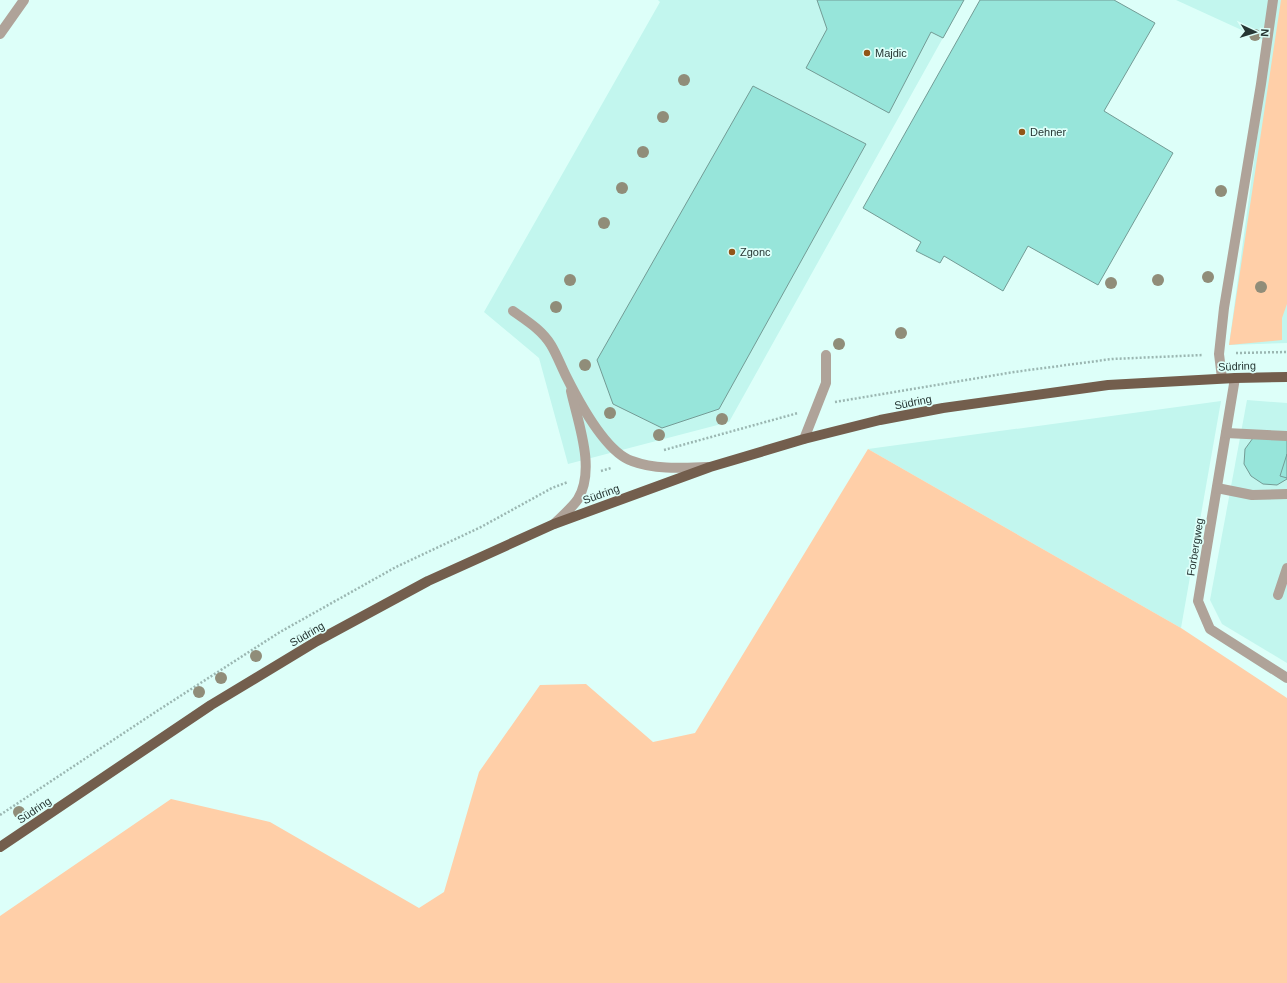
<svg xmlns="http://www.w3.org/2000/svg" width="1287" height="983" font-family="Arial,sans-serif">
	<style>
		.built { fill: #c2f6ee }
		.green { fill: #ffcfa8 }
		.building { fill: #97e5da; stroke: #739b95 }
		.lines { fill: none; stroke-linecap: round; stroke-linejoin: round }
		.path { stroke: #9bb7b2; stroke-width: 2.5; stroke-dasharray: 2 2; stroke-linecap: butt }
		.minor { stroke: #afa399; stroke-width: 10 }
		.major { stroke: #735e4d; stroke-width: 10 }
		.tree { fill: #908d79 }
		.poi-dot { fill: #925517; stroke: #ddfff9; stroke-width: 1.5 }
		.labels { text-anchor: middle; stroke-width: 3.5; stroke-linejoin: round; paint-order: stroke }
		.poi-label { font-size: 11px; fill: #263633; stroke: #ddfff9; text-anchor: start }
		.street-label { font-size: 11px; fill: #263633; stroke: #ddfff9 }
	</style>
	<rect width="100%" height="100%" fill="#ddfff9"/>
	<g class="built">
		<polygon points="658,0 964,0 729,422 568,464 539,358 484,312 660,2"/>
		<polygon points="1176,0 1287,0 1287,343 1229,345 1270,43"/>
		<polygon points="1247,400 1287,403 1287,663 1222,624 1210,600"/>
		<polygon points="1221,401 1181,628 868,449"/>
	</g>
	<g class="green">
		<polygon points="1281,0 1287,0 1287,304 1282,318 1282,340 1229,345"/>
		<polygon points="868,449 1181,628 1287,698 1287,983 0,983 0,916 171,799 270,822 419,908 444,892 479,772 540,685 586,684 653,742 695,733"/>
	</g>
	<g class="building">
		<polygon points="817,0 964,0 943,38 931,32 889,113 806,68 827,29"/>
		<polygon points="980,0 1114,0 1155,23 1104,111 1173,153 1098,285 1028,246 1003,291 944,256 940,263 916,251 921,242 863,208"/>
		<polygon points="753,86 866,144 719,409 662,428 613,404 597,360"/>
		<polygon points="1287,437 1287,479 1277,485 1263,484 1251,476 1244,464 1245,449 1253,438"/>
		<polygon points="1287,454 1287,478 1280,476"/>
	</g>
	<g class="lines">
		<g class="path">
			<polyline points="1236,353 1287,352"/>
			<polyline points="835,402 1014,372 1112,359 1203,355"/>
			<polyline points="664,450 798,413"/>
			<polyline points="601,471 611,468"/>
			<polyline points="0,815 157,711 280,632 396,567 481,527 552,488 568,482"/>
		</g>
		<g class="minor">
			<polyline points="0,34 24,0"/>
			<path d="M513,311C527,321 542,330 551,345C557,355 561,366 566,376C578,400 605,452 632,461C656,470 682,468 707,467"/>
			<polyline points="1222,378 1219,354 1224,308 1261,84 1273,0"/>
			<polyline points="1235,378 1198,601 1210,629 1287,678"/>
			<polyline points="1226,433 1287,436"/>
			<polyline points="804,439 826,383 826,355"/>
			<polyline points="1217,488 1252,495 1287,494"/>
			<path d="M554,524C561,517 573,507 578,499C596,469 578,423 571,391"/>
			<polyline points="1278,595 1287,568"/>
		</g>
		<polyline class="major" points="0,847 211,705 317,641 428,581 554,524 710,467 804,439 880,420 943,408 1108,385 1235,378 1287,377"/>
	</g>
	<g class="tree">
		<circle cx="1255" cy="35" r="6"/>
		<circle cx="684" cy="80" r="6"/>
		<circle cx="663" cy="117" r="6"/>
		<circle cx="643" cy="152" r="6"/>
		<circle cx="622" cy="188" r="6"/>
		<circle cx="1221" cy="191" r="6"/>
		<circle cx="604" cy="223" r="6"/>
		<circle cx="1208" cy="277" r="6"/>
		<circle cx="570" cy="280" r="6"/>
		<circle cx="1158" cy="280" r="6"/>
		<circle cx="1111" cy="283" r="6"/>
		<circle cx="1261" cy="287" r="6"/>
		<circle cx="556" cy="307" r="6"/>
		<circle cx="901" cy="333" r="6"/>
		<circle cx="839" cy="344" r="6"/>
		<circle cx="585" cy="365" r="6"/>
		<circle cx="610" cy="413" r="6"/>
		<circle cx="722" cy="419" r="6"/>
		<circle cx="659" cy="435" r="6"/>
		<circle cx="256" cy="656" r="6"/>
		<circle cx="221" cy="678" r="6"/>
		<circle cx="199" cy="692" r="6"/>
		<circle cx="19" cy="812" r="6"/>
	</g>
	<g class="poi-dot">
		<circle cx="867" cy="53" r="4"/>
		<circle cx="1022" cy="132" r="4"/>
		<circle cx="732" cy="252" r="4"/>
	</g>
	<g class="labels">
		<g class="poi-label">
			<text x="875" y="57">Majdic</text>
			<text x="1030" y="136">Dehner</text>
			<text x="740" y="256">Zgonc</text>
		</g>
		<g class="street-label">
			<text transform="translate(1237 366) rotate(-2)" y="4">Südring</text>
			<text transform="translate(913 402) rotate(-11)" y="4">Südring</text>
			<text transform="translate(601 494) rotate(-20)" y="4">Südring</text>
			<text transform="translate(1195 547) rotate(-81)" y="4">Forbergweg</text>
			<text transform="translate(307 634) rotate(-30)" y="4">Südring</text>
			<text transform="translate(34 810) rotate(-34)" y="4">Südring</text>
		</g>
	</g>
	<g transform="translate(1255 32) rotate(94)" stroke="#ddfff9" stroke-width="3" paint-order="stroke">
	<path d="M0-3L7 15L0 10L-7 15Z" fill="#263633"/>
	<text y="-6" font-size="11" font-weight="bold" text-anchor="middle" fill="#263633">N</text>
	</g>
</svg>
